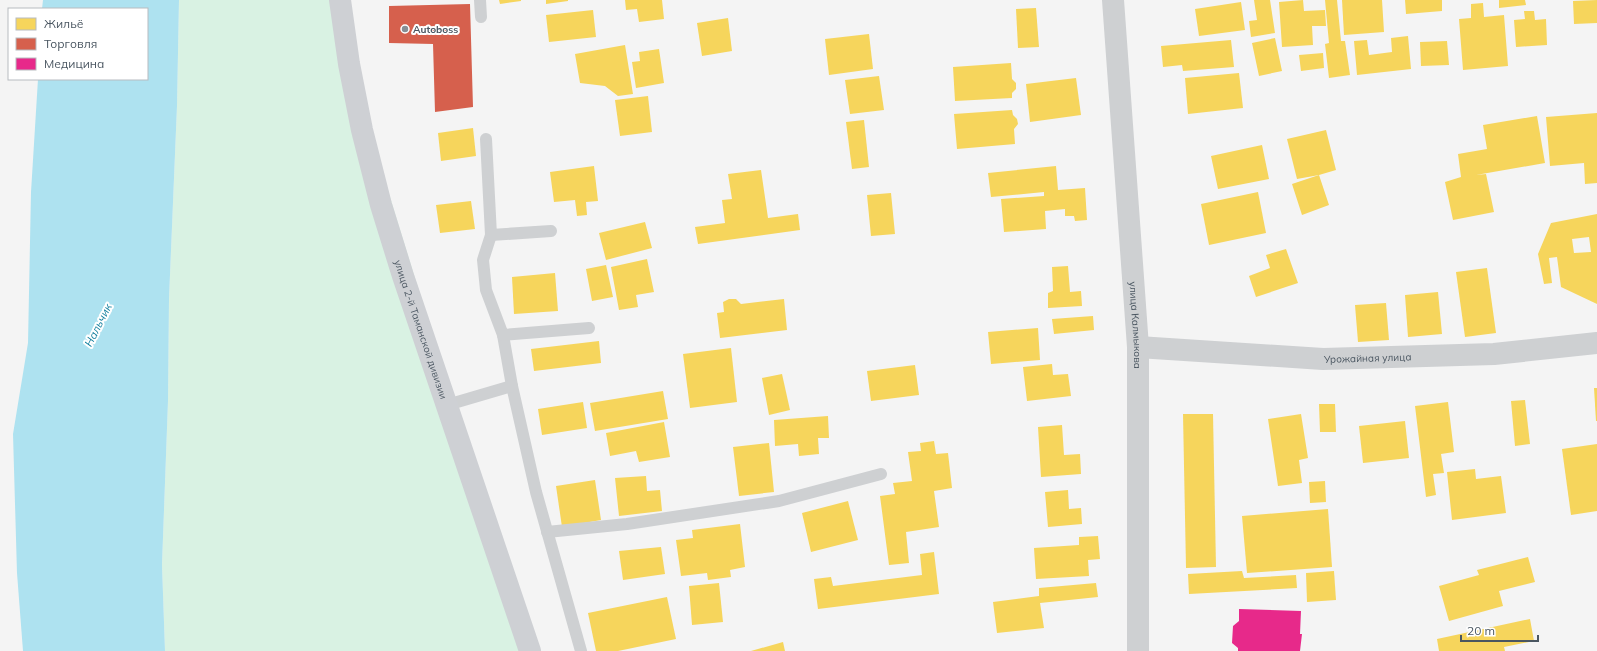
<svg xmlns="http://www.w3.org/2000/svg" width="1597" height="651" font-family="Mulish,sans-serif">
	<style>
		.green { fill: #d9f2e3 }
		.water { fill: #aee2f0 }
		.homes { fill: #f6d55c; fill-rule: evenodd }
		.shops { fill: #d6604d }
		.health { fill: #e7298a }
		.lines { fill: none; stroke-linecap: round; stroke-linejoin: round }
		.service { stroke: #ced0d2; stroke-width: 12 }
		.minor { stroke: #ced0d2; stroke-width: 22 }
		.tertiary { stroke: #ced0d2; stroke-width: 22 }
		.secondary { stroke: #ced0d4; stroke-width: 22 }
		.poi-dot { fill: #868d94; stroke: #fff; stroke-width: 1.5 }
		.labels { text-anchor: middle; stroke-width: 4; stroke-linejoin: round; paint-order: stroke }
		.poi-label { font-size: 10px; font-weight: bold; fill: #4a5661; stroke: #fff; text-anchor: start }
		.street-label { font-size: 10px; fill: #4a5661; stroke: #fff }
		.water-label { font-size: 11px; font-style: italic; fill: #0c7c9b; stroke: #fff }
	</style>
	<rect width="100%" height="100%" fill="#f4f4f4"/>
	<polygon class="green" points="179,0 340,0 349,64 530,651 165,651 162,565 168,401 169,299 177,106"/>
	<polygon class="water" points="43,0 179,0 177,106 169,299 168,401 162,565 165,651 23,651 17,573 13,434 28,343 31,192 38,79 147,79 147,9 42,9"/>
	<g class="homes">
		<polygon points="499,0 521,0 521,1 500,4"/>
		<polygon points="546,0 568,0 568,1 546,4"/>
		<polygon points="625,0 662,0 664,19 639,22 637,9 626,10"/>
		<polygon points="1254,0 1270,0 1275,33 1251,37 1249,21 1257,20"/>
		<polygon points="1303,0 1304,11 1325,10 1326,26 1312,26 1313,45 1282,47 1279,2"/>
		<polygon points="1325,0 1337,0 1341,41 1345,41 1350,75 1329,78 1325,44 1329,43"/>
		<polygon points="1342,0 1382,0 1384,32 1344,35"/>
		<polygon points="1405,0 1442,0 1442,11 1406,14"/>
		<polygon points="1499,0 1525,0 1526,5 1499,8"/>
		<polygon points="1597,0 1597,23 1574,24 1573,1"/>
		<polygon points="1241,2 1245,30 1199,36 1195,9"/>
		<polygon points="1483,3 1484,17 1504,15 1508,66 1463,70 1459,19 1471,18 1471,4"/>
		<polygon points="1036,8 1039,47 1018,48 1016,9"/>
		<polygon points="593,10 596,37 549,42 546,15"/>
		<polygon points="1524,11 1534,11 1535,20 1546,19 1547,45 1516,47 1514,20 1525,19"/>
		<polygon points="728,18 732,51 702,56 697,23"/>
		<polygon points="869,34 873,69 829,75 825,39"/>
		<polygon points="1408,36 1411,69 1357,75 1354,41 1367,40 1369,55 1392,52 1391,38"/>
		<polygon points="1275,38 1282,71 1259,76 1252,43"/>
		<polygon points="1231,40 1234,67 1183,71 1182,65 1163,67 1161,46"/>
		<polygon points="1447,41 1449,65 1421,66 1420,42"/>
		<polygon points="625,45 633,94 618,96 605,86 580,83 575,54"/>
		<polygon points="659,49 664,83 636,88 632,62 640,61 639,52"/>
		<polygon points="1323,53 1324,68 1301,71 1299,55"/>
		<polygon points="1011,63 1012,79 1016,83 1016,89 1012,93 1012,98 955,101 953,67"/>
		<polygon points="1239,73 1243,108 1188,114 1185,78"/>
		<polygon points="879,76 884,110 850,114 845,80"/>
		<polygon points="1076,78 1081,115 1030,122 1026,84"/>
		<polygon points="648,96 652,132 620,136 615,100"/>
		<polygon points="1012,110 1013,115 1017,119 1018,124 1014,129 1015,144 957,149 954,114"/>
		<polygon points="1597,113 1597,183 1585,184 1584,163 1550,166 1546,117"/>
		<polygon points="1537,116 1545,163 1476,175 1486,174 1494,212 1453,220 1445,182 1461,177 1458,154 1487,149 1483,125"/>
		<polygon points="864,120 869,167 852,169 846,122"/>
		<polygon points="473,128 476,156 441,161 438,133"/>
		<polygon points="1326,130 1336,170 1319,175 1329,205 1302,215 1292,184 1319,175 1297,179 1287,139"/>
		<polygon points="1262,145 1269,179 1218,189 1211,156"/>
		<polygon points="594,166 598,201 586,202 587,215 577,216 575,200 554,202 550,172"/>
		<polygon points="1056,166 1058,190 1085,188 1087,220 1075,221 1074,216 1065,216 1065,209 1045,211 1046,229 1004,232 1001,199 1044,196 1044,192 991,197 988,173"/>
		<polygon points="761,170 768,218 798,214 800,230 698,244 695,227 725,223 722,200 732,199 728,174"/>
		<polygon points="1258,192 1266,233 1209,245 1201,204"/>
		<polygon points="891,193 895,234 871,236 867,195"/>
		<polygon points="471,201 475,229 440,233 436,205"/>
		<path d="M1597,214V304L1561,287L1557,257L1549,258L1552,283L1544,284L1538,254L1551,223ZM1589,237L1591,252L1574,253L1572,239Z"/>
		<polygon points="645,222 652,248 606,260 599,233"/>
		<polygon points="1286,249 1298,283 1256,297 1249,276 1270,268 1266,255"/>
		<polygon points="647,259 654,292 636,295 638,307 619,310 611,267"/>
		<polygon points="606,265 613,297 592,301 586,269"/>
		<polygon points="1068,266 1070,292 1081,291 1082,306 1048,308 1048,293 1053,291 1052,267"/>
		<polygon points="1487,268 1496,333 1465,337 1456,272"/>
		<polygon points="555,273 558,311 514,314 512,277"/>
		<polygon points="1438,292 1442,334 1408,337 1405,295"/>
		<polygon points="729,299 736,299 741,304 784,299 787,330 720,338 717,313 724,312 723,302"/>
		<polygon points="1386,303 1389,340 1358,342 1355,305"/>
		<polygon points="1093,316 1094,330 1054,334 1052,319"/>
		<polygon points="1038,328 1040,360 991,364 988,332"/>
		<polygon points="599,341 601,363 534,371 531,349"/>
		<polygon points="731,348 737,402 690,408 683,354"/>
		<polygon points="1052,364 1053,375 1068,374 1071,396 1027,401 1023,367"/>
		<polygon points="915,365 919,395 871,401 867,371"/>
		<polygon points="782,374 790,410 769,415 762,378"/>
		<polygon points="1594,388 1597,388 1597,421 1596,421"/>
		<polygon points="663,391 668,419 595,431 590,403"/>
		<polygon points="1525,400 1530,444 1515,446 1511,401"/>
		<polygon points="583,402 587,428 542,435 538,409"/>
		<polygon points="1448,402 1454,452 1441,454 1444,473 1433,474 1436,495 1426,497 1415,406"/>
		<polygon points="1319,404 1335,404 1336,432 1320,432"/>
		<polygon points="1183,414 1213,414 1216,567 1186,568"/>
		<polygon points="1301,414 1308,458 1299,460 1302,483 1278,486 1268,419"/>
		<polygon points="828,416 829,438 818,438 819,454 799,456 798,444 775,446 774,420"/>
		<polygon points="1405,421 1409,458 1363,463 1359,426"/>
		<polygon points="664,422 670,457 639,462 636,451 610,456 606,433"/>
		<polygon points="1062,425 1064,455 1080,454 1081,474 1041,477 1038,427"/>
		<polygon points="934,441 936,454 948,453 952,488 934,491 939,527 906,532 909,563 889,565 880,496 895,494 893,483 912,481 908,452 921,451 920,443"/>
		<polygon points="769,443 774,492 739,496 733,447"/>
		<polygon points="1597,444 1597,511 1571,515 1562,449"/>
		<polygon points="1475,469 1476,479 1501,476 1506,513 1452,520 1447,472"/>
		<polygon points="646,476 647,491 660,490 662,511 619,516 615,478"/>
		<polygon points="595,480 601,520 562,527 556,486"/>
		<polygon points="1325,481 1326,502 1310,503 1309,482"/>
		<polygon points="1068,490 1069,509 1081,508 1082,524 1048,527 1045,492"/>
		<polygon points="848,501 858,540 811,552 802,513"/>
		<polygon points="1328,509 1332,567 1247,573 1242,516"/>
		<polygon points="740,524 745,567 730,570 731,577 708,580 707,573 681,576 676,540 693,538 692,530"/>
		<polygon points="1098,536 1100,559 1088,560 1089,576 1036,579 1034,548 1079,545 1079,537"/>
		<polygon points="661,547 665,574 623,580 619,551"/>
		<polygon points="934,552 939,594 818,609 814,579 831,577 833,586 922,575 920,554"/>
		<polygon points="1528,557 1535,582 1499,591 1503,606 1449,621 1439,586 1479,575 1477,570"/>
		<polygon points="1242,571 1244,578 1296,575 1297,588 1189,594 1188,574"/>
		<polygon points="1334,571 1336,600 1307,602 1306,573"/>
		<polygon points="719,583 723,622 692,625 689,586"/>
		<polygon points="1096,583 1098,597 1040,603 1044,628 997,633 993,602 1039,596 1039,588"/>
		<polygon points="667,597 676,639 618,651 596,651 588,613"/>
		<polygon points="1530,619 1534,641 1504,647 1505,651 1439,651 1437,639"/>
		<polygon points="783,642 785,651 751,651"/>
	</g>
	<polygon class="shops" points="470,4 473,107 435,112 433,44 389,43 389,6"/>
	<polygon class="health" points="1239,609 1301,611 1300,634 1302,634 1300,651 1238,651 1238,648 1232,643 1233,626 1239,621"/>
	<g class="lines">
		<g class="service">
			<polyline points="480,0 481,17"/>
			<polyline points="486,139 491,235 483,260 486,290 503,335 512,386 536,492 581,651"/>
			<polyline points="491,235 551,231"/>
			<polyline points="503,335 589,328"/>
			<polyline points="447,405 512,386"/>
			<polyline points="547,532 627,524 779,501 881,474"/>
		</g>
		<path class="minor" id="s1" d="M1138,347L1323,359L1494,354L1597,343"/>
		<path class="tertiary" id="s2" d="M1113,0L1138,347V651"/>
		<path class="secondary" id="s3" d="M340,0L349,64L362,130L381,205L403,276L530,651"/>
	</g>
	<circle class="poi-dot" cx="405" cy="29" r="4"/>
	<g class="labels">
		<g class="poi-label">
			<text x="413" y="33">Autoboss</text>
		</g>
		<g class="street-label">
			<text dy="4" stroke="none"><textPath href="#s2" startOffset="326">улица Калмыкова</textPath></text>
			<text dy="4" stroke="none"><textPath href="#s3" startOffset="340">улица 2-й Таманской дивизии</textPath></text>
			<text dy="4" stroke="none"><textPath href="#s1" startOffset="230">Урожайная улица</textPath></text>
		</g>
		<g class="water-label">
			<text transform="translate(98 325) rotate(-63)" y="4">Нальчик</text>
		</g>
	</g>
	<rect x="8" y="8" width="140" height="72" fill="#ffffff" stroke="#b7bbc0"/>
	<rect x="16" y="18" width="20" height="12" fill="#f6d55c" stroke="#b7bbc0"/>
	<text x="44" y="28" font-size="12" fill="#4a5661">Жильё</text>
	<rect x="16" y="38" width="20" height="12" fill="#d6604d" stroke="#b7bbc0"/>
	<text x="44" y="48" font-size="12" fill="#4a5661">Торговля</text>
	<rect x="16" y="58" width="20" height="12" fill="#e7298a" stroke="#b7bbc0"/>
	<text x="44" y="68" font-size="12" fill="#4a5661">Медицина</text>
	<path d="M1461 635v6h77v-6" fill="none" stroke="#4a5661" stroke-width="2"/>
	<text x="1467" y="635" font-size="12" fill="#4a5661" stroke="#ffffff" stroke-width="3" paint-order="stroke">20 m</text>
</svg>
